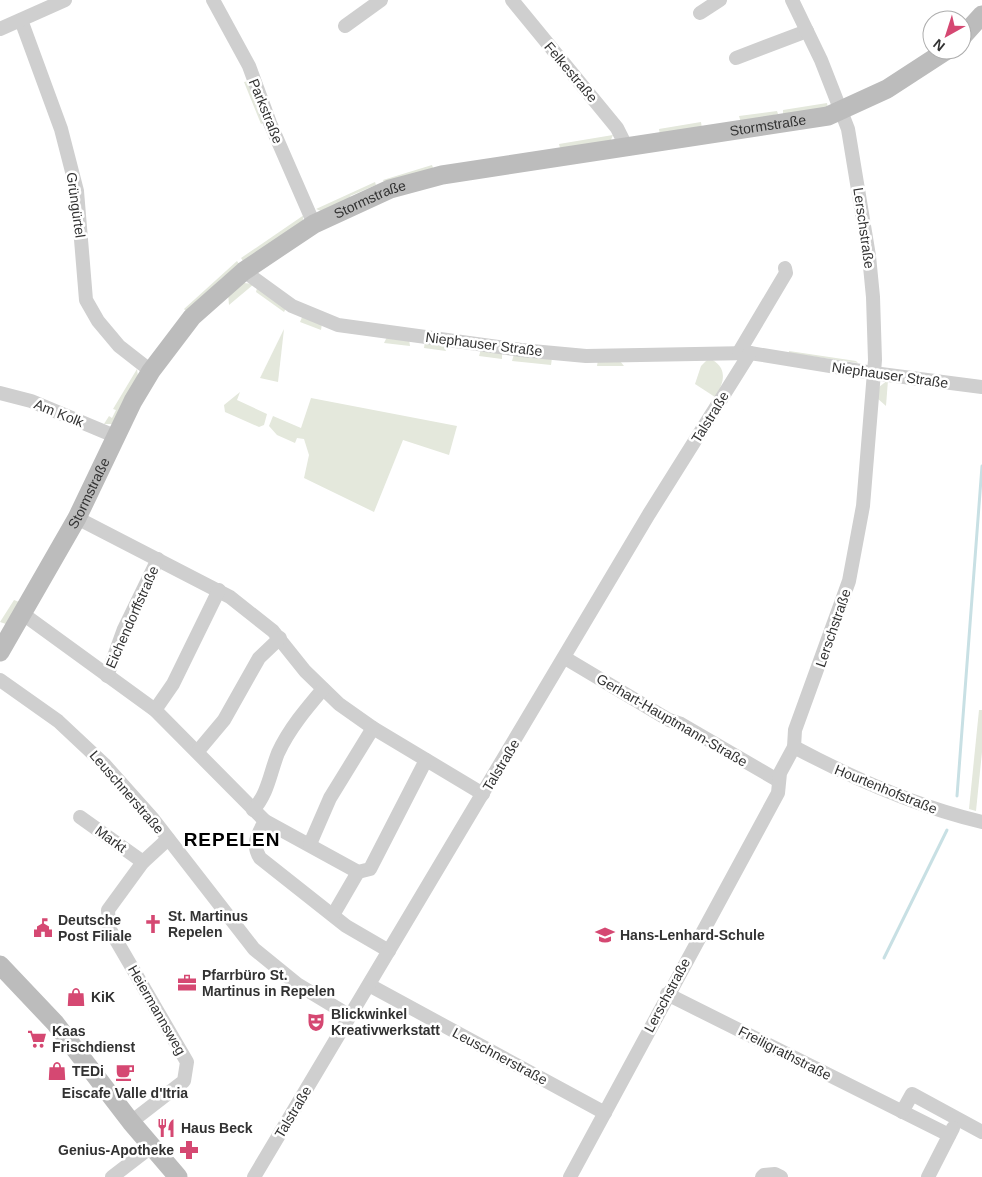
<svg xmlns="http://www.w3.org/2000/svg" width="982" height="1177" font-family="Helvetica,sans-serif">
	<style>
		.green { fill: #e4e8dc }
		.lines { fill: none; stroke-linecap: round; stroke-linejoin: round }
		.stream { stroke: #c8e0e4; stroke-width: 3 }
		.street { stroke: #cfcfcf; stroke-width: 14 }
		.secondary { stroke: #bcbcbc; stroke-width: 19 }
		.labels { text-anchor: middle; stroke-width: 5; stroke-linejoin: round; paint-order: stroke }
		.street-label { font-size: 14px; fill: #323232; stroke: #fff }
		.poi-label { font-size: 14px; font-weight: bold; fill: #323232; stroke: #fff; text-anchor: start }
		.district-label { font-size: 19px; font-weight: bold; letter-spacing: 1px; fill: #000; stroke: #fff }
	</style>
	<rect width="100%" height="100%" fill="#fff"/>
	<g class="green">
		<polygon points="249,81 263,123 261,124 244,82"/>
		<polygon points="827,103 828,109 783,114 783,110"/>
		<polygon points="777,111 778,114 741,123 739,116"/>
		<polygon points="701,122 702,129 660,135 659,129"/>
		<polygon points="613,135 610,142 560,148 559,144"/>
		<polygon points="432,165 434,171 384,182 383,180"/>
		<polygon points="375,182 376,185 350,196 351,198 321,211 316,209"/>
		<polygon points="304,215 302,223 243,261 241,258"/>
		<polygon points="237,261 239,264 221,279 189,314 184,309"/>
		<polygon points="244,283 254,284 229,305 228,293"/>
		<polygon points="257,288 287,306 284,312 256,292"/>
		<polygon points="303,315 322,323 321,330 300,322"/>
		<polygon points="284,329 278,382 260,378"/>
		<polygon points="387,337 409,339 410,346 384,343"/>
		<polygon points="425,341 444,344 446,351 424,348"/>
		<polygon points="481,349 502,352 502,359 479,356"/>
		<polygon points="789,351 856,361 858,363 789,353"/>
		<polygon points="514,354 552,358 551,365 512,361"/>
		<path d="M709,358C728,367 725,382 715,397L695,384L701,366Z"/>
		<polygon points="598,360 620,361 624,366 597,366"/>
		<polygon points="137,369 138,376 112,424 104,424 109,416 112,418 116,410 113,409"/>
		<polygon points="888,380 886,406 877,398 879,387"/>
		<polygon points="240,392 237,400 267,414 264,425 259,427 225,412 224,405"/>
		<polygon points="311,398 457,426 449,455 403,440 374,512 304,478 309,455 304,439 297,438 295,443 277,435 269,426 273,416 301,428"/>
		<polygon points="14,600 22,603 6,624 0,622"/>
		<polygon points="979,710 982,710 982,752 976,811 969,809"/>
	</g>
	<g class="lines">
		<g class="stream">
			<polyline points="957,796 982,466"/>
			<polyline points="884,958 947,830"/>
		</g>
		<g class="street">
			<polyline points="213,0 249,66 270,123 314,224"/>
			<polyline points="512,0 617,128 626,146"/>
			<polyline points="700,13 720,0"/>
			<polyline points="21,20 61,129 77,191 86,300 98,321 119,346 151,371"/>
			<polyline points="345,26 381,0"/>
			<polyline points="0,29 65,0"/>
			<polyline points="736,58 807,31"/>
			<polyline points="244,271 292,306 338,325 521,350 586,356 750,353 873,373 982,387"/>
			<polyline points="739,352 786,273 785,268"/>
			<polyline points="0,393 31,401 117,437"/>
			<polyline points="77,518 230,597 273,631 305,671 339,704 373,728 483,794"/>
			<polyline points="23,614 155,710 265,821 358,872 370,869 426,760"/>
			<polyline points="565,658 669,720 681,724 779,781"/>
			<polyline points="107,676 124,629 158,559"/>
			<polyline points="0,680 58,721 104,764 153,819 254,949 297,984 350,1016"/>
			<polyline points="155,710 173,684 219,590"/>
			<path d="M794,747C854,779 915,806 982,822"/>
			<polyline points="198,751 224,720 259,658 280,638"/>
			<path d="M253,810C268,794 270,773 278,753C289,729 306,709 323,689"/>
			<polyline points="80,817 143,862"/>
			<path d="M265,821C258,834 251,844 260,858L346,926L389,951"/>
			<polyline points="310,844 330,798 373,728"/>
			<polyline points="333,915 358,872"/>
			<polyline points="369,985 605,1113"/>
			<polyline points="667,994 949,1135"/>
			<polyline points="902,1112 912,1094 982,1132"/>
			<polyline points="131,1122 184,1081 187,1062 109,928 108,910 143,862 168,839"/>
			<polyline points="112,1177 151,1147"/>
			<polyline points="254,1177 649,514 750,353"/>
			<polyline points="570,1177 778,793 780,773 794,747 795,730 849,581 863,506 875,360 873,297 869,256 848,129 821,60 792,0"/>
			<polyline points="762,1177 764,1175 775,1174 781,1177"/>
			<polyline points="928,1177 953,1128"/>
		</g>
		<g class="secondary">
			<polyline points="962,37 982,15"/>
			<path id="s1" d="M0,652L77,518L133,401L151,371L192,317L244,271L314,224L390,189L442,175L828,116L887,89L947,50"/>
			<polyline points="0,965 55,1023 131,1122 178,1177"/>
		</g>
	</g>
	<defs>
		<g id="church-bare" transform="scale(1.5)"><path d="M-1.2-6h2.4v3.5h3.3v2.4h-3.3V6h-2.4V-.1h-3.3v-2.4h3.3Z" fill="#d54872" stroke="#fff" stroke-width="2.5" paint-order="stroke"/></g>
		<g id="civic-bare" transform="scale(1.5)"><path d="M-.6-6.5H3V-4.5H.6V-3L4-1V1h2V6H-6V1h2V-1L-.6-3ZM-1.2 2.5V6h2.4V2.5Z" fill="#d54872" stroke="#fff" stroke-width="2.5" paint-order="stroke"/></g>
		<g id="school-bare" transform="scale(1.5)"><path d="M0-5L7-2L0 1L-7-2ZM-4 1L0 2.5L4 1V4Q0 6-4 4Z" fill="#d54872" stroke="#fff" stroke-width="2.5" paint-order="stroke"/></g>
		<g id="office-bare" transform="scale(1.5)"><path d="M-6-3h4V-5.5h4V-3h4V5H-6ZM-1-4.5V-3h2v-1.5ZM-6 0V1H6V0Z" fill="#d54872" stroke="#fff" stroke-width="2.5" paint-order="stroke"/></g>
		<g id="shop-bare" transform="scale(1.5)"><path d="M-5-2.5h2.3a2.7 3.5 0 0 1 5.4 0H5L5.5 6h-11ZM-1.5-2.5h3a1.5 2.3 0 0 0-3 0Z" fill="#d54872" stroke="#fff" stroke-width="2.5" paint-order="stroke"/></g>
		<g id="theatre-bare" transform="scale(1.5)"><path d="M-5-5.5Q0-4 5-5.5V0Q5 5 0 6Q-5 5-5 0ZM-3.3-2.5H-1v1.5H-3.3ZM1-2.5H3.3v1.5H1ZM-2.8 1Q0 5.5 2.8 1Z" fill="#d54872" stroke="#fff" stroke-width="2.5" paint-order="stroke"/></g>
		<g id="supermarket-bare" transform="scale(1.5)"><path d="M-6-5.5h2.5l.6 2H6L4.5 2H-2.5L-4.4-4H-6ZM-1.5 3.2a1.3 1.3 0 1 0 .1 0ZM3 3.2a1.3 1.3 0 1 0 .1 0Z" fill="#d54872" stroke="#fff" stroke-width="2.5" paint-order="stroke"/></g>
		<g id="cafe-bare" transform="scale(1.5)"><path d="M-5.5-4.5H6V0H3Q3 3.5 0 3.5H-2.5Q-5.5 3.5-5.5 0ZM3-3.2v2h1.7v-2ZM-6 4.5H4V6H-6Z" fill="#d54872" stroke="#fff" stroke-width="2.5" paint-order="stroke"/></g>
		<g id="restaurant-bare" transform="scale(1.5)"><path d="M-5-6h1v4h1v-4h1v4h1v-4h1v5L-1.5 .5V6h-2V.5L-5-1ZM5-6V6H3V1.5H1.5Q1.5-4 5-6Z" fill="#d54872" stroke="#fff" stroke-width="2.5" paint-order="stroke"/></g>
		<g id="pharmacy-bare" transform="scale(1.5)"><path d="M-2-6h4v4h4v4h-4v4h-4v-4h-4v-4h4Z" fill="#d54872" stroke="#fff" stroke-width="2.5" paint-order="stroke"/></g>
	</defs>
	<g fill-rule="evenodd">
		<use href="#church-bare" x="153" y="924"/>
		<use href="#civic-bare" x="43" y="928"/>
		<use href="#school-bare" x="605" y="935"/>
		<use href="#office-bare" x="187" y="983"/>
		<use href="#shop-bare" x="76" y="997"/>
		<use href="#theatre-bare" x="316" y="1022"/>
		<use href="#supermarket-bare" x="37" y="1039"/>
		<use href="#shop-bare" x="57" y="1071"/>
		<use href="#cafe-bare" x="125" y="1072"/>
		<use href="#restaurant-bare" x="166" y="1128"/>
		<use href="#pharmacy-bare" x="189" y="1150"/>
	</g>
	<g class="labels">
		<g class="street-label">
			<text transform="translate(571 72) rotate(50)" y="5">Felkestraße</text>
			<text transform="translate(266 111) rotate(68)" y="5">Parkstraße</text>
			<text dy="5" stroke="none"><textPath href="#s1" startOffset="1008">Stormstraße</textPath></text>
			<text dy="5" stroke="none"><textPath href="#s1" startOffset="602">Stormstraße</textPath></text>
			<text transform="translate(76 205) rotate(82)" y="5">Grüngürtel</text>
			<text transform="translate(864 228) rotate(82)" y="5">Lerschstraße</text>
			<text transform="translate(484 344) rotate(7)" y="5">Niephauser Straße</text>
			<text transform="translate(890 375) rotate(8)" y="5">Niephauser Straße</text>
			<text transform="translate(59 413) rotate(22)" y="5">Am Kolk</text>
			<text transform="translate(710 417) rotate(-58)" y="5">Talstraße</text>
			<text dy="5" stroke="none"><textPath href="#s1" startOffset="182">Stormstraße</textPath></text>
			<text transform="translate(132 617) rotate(-66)" y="5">Eichendorffstraße</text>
			<text transform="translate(833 628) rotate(-71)" y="5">Lerschstraße</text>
			<text transform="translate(672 720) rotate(30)" y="5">Gerhart-Hauptmann-Straße</text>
			<text transform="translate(501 765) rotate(-59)" y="5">Talstraße</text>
			<text transform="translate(886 789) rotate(22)" y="5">Hourtenhofstraße</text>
			<text transform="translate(127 792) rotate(49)" y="5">Leuschnerstraße</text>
			<text transform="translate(111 839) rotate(36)" y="5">Markt</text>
			<text transform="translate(667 995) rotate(-62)" y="5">Lerschstraße</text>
			<text transform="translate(157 1010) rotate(60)" y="5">Heiermannsweg</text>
			<text transform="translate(785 1053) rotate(27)" y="5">Freiligrathstraße</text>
			<text transform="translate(500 1056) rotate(28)" y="5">Leuschnerstraße</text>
			<text transform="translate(293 1112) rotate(-59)" y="5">Talstraße</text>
		</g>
		<g class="poi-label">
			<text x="168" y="921">St. Martinus<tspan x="168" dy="16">Repelen</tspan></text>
			<text x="58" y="925">Deutsche<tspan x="58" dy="16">Post Filiale</tspan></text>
			<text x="620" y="940">Hans-Lenhard-Schule</text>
			<text x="202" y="980">Pfarrbüro St.<tspan x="202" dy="16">Martinus in Repelen</tspan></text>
			<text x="91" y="1002">KiK</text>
			<text x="331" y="1019">Blickwinkel<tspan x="331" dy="16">Kreativwerkstatt</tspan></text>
			<text x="52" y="1036">Kaas<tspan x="52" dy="16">Frischdienst</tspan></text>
			<text x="72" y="1076">TEDi</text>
			<text x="125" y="1098" text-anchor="middle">Eiscafe Valle d'Itria</text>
			<text x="181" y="1133">Haus Beck</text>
			<text x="174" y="1155" text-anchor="end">Genius-Apotheke</text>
		</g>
		<g class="district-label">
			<text x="232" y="846">REPELEN</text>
		</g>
	</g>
	<g transform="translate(947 35) rotate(219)"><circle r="24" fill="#ffffff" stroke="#adadad"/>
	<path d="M0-4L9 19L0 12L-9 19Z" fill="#d54872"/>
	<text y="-8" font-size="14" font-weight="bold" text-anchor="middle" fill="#323232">N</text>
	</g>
</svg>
